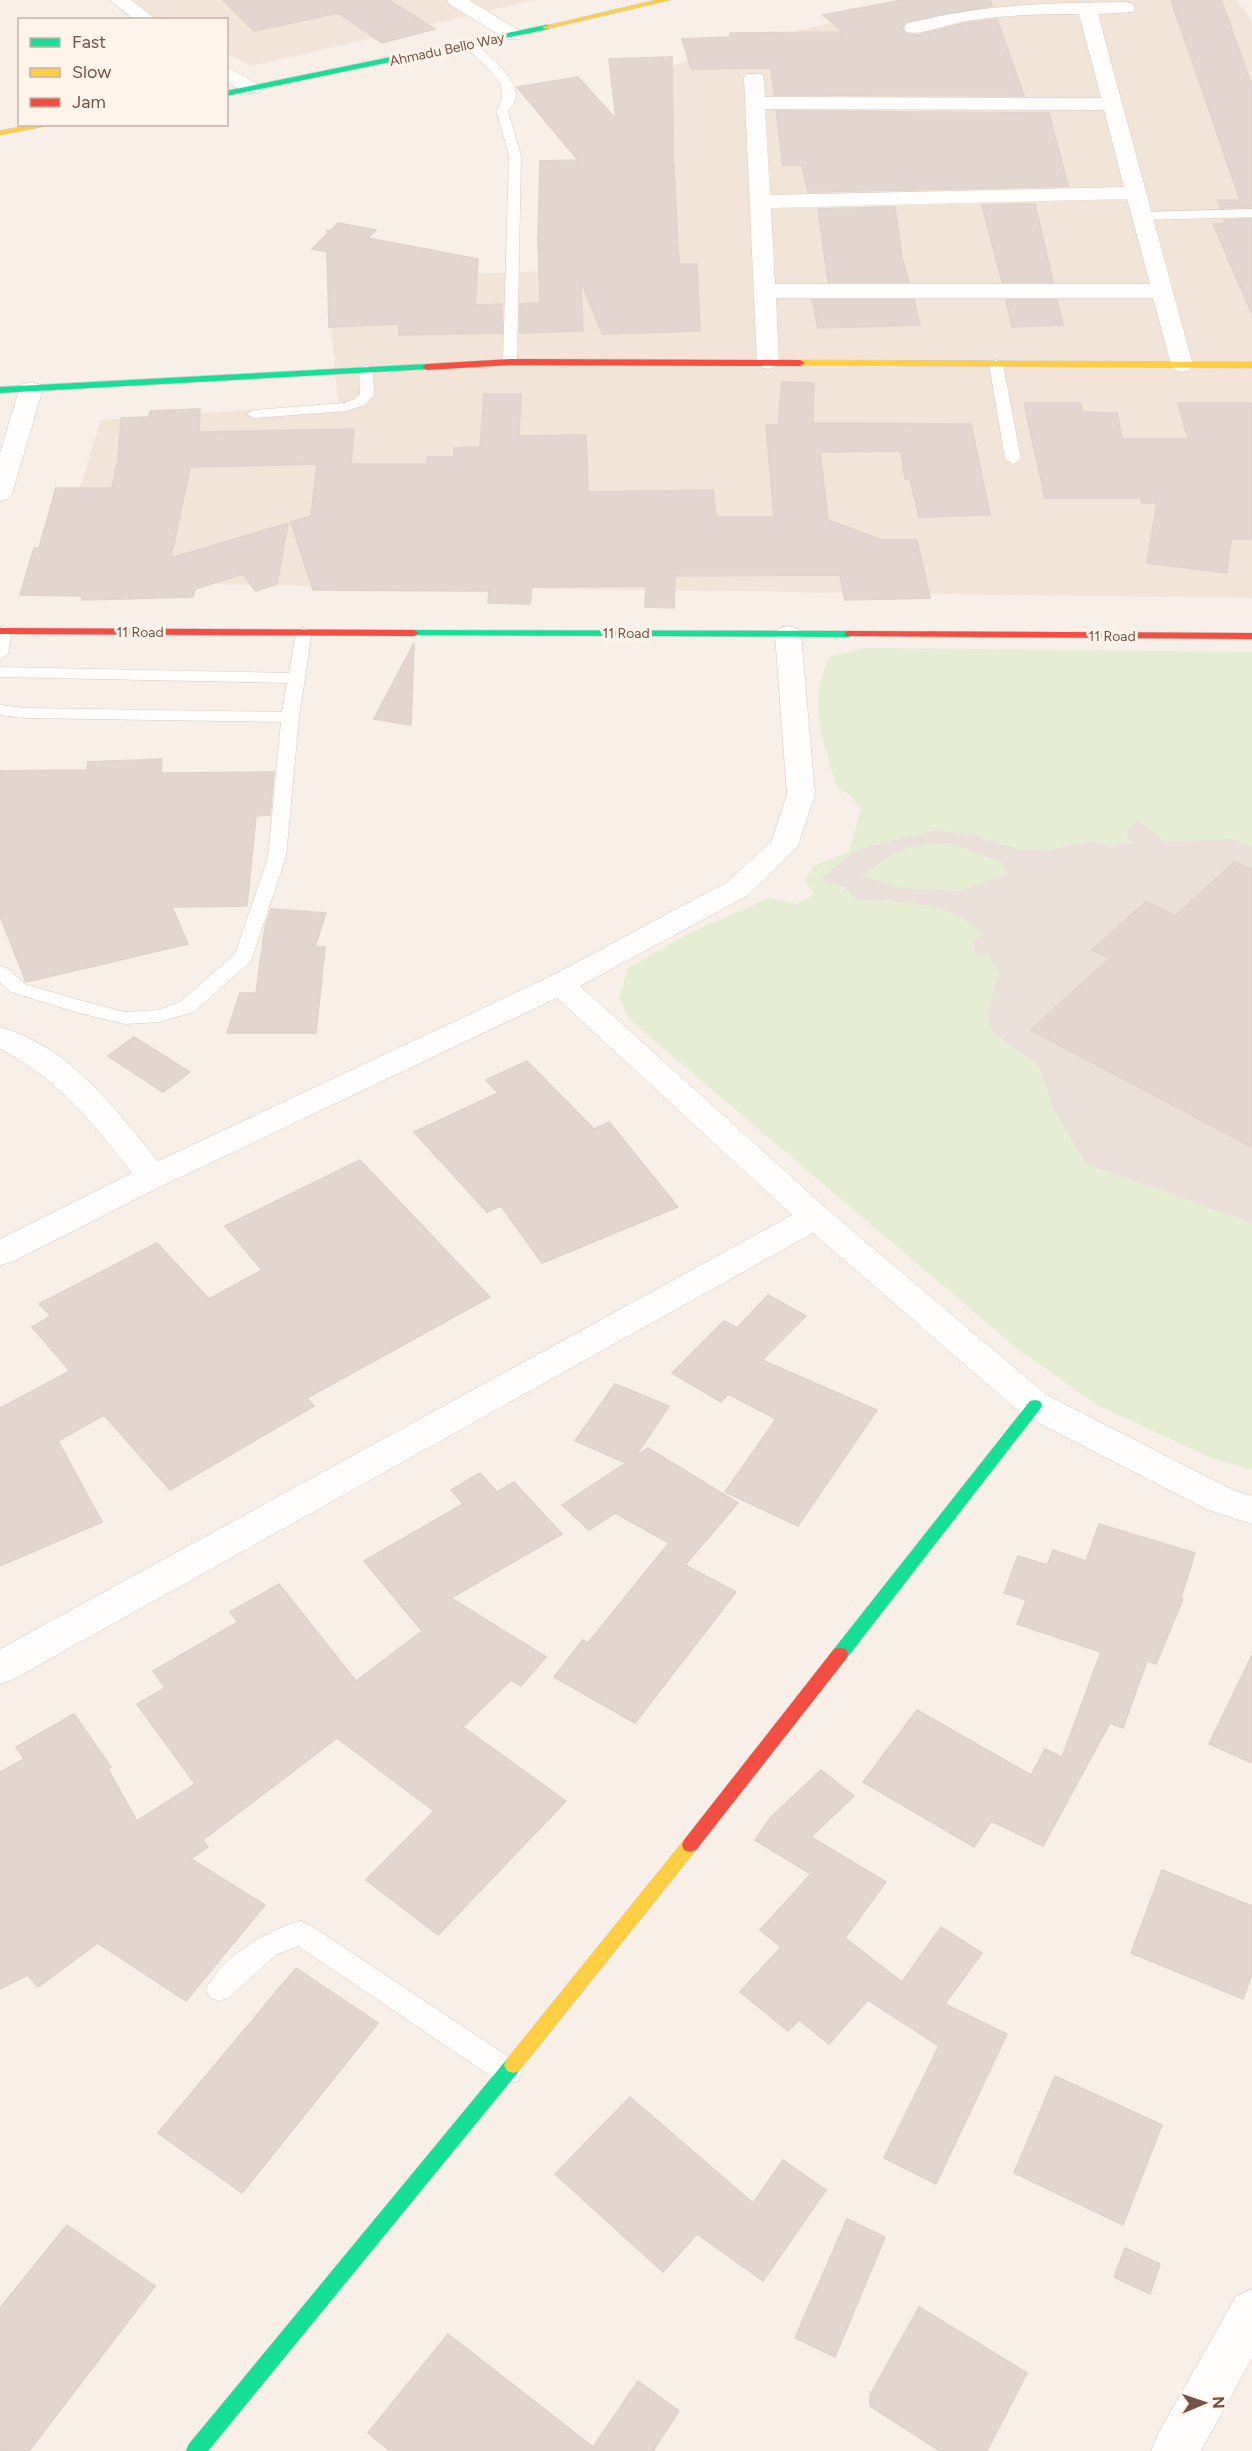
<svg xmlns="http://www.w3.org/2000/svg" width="1252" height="2451" font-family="Figtree,sans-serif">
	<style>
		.residential { fill: #f3e4d8 }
		.industrial { fill: #eadfd9 }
		.green { fill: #e5edd2 }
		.building { fill: #e3d6d0; stroke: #e0d1ca; stroke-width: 1.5 }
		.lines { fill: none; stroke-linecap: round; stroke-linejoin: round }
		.lane-casing { stroke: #d6cbc5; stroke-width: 1 }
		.street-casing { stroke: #d6cbc5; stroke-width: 1 }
		.fast-casing { stroke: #d6cac4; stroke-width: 1 }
		.slow-casing { stroke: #d6cac4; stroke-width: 1 }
		.jam-casing { stroke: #d6cac4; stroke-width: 1 }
		.lane { fill: #fefdfc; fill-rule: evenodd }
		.street { fill: #fefdfc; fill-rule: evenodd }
		.fast { fill: #16e098; fill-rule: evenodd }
		.slow { fill: #ffcf43; fill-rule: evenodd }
		.jam { fill: #f24e42; fill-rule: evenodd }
		.labels { text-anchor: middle; stroke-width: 6; stroke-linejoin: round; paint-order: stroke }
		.far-street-label { font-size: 14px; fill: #755248; stroke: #fff4e9 }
	</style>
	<rect width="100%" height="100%" fill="#f7efe8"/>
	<g class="residential">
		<polygon points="111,0 535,0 252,66 227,54 226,20 153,19"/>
		<polygon points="912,0 1236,0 1252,21 1252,598 50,582 101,420 338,404 327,277 567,271 627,78"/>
	</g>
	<polygon class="industrial" points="1138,820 1164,841 1234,839 1252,846 1252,1223 1086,1164 1053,1109 1039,1066 993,1033 987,1016 999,971 974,952 973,941 889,900 859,901 843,887 827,883 822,877 858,849 935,830 971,834 1021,850 1050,849 1095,841 1111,847 1131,843 1125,833"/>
	<g class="green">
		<path d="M866,648L1252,652V846L1234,839L1164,841L1138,820L1125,833L1132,843L1111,847L1095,841L1050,849L1021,850L971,834L935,830L858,849L823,877L827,883L843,887L859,901C900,900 954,902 983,935L973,941L974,952L980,956L989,954L999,972L987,1016L993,1033L1039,1066L1053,1109L1086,1164L1252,1223V1470L1212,1458L1097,1405L1014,1346L629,1019L619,997L628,968L688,934L769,898L798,904L814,894L805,880L814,866L849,852L861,809L852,796L838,789C823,741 807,707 829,657Z"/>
		<path d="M949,843L1001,861L1008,874L959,891L902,888L861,876C897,849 904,845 949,843Z"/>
	</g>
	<g class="building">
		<polygon points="223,0 389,0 435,29 382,43 338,13 254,31"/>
		<polygon points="903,0 990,0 992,6 905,22 902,29 906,34 919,35 966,23 997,19 1024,96 774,95 771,68 691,69 682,39 730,37 730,33 843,32 823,15"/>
		<polygon points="1171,0 1221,0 1252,86 1252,207 1220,208 1217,200 1240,200"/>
		<polygon points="672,57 673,153 679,264 697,264 700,331 602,334 581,281 583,331 520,333 520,304 540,303 538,239 540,161 578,160 517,87 578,77 616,119 609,59"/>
		<polygon points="776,111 1049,113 1068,186 808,192 802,165 783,165"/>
		<polygon points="1035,204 1053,282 1002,282 982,205"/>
		<polygon points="895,207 902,258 909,282 828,282 818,209"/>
		<polygon points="1252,219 1252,314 1213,224 1225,224 1224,220"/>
		<polygon points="338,223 376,230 368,238 478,259 475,305 502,304 502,333 399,335 399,324 329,327 327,252 312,249 327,234 327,230 330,231"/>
		<polygon points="812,300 914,300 920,325 818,328"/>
		<polygon points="1006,300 1057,300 1063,325 1012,327"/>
		<polygon points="782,382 814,383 813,423 971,424 990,515 919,517 910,479 905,479 901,451 820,452 828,520 882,540 917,540 930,598 845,600 840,575 675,576 674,608 645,607 646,586 532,587 530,604 488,603 489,591 313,590 291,522 311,516 317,464 190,467 171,558 288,523 277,584 256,591 243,574 195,589 193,597 82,600 82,596 20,595 34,548 39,548 56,488 112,488 118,460 121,418 149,417 150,411 200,409 199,432 354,429 351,464 427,464 427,457 454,457 454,448 480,447 484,394 521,394 519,436 586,435 588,492 713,490 716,517 774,517 766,425 778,425"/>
		<polygon points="1024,403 1080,403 1083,412 1117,413 1122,439 1188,439 1178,403 1252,403 1252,539 1231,539 1227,573 1147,563 1157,503 1142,503 1141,498 1045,498"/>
		<polygon points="414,643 411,725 374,719"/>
		<polygon points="162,759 161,773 274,772 270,815 256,816 247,906 172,907 188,944 26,982 0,916 0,771 87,770 88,762"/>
		<polygon points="1235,862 1252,870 1252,1147 1031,1030 1110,958 1092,950 1146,902 1175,916"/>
		<polygon points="271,909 326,913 315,947 325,947 316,1033 227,1033 240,993 256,993 265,927"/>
		<polygon points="134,1037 190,1072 163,1092 108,1056"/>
		<polygon points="527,1061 594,1129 609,1122 678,1207 542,1263 501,1206 487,1212 414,1132 498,1093 486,1080"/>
		<polygon points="360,1160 490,1297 307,1398 314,1406 170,1490 104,1415 58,1441 102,1522 0,1566 0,1408 70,1371 32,1327 51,1316 39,1304 157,1243 209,1299 262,1270 225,1226"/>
		<polygon points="768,1295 806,1316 762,1360 877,1410 798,1526 725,1492 776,1419 728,1394 721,1402 672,1373 724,1321 737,1328"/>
		<polygon points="615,1384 669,1406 635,1457 648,1448 738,1503 685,1565 736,1592 635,1723 554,1677 583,1640 588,1643 669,1543 615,1513 589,1530 562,1505 626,1463 575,1441"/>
		<polygon points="480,1473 497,1492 514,1482 562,1534 451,1598 546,1657 521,1686 511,1680 463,1727 566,1801 438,1935 366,1880 434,1811 337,1738 203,1840 208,1847 191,1859 265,1905 186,2001 98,1943 38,1987 28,1975 0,1989 0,1772 24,1759 16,1747 74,1714 111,1767 108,1769 137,1821 195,1784 137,1704 165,1688 153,1671 238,1622 230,1612 279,1584 356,1681 422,1631 364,1561 463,1504 451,1490"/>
		<polygon points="1099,1524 1195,1553 1181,1598 1183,1599 1156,1664 1147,1661 1123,1728 1110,1723 1043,1846 991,1821 974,1847 863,1782 917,1710 1031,1775 1045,1749 1062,1757 1101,1652 1017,1624 1026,1600 1004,1593 1018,1556 1047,1565 1053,1550 1086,1561"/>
		<polygon points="1252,1655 1252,1763 1209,1744"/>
		<polygon points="821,1770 854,1796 811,1837 886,1882 845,1938 902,1982 941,1927 982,1953 945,2004 1007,2034 936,2184 884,2158 939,2046 868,2000 829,2044 799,2020 788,2031 740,1992 781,1947 760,1930 811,1874 755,1840 771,1817"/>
		<polygon points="1162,1870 1252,1906 1252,1973 1243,1999 1131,1953"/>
		<polygon points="296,1968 378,2023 242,2193 158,2133"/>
		<polygon points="1055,2076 1162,2125 1123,2225 1014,2173"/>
		<polygon points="630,2097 753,2203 783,2160 826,2190 763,2281 697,2234 663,2272 555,2174"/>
		<polygon points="847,2219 885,2237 835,2357 795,2338"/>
		<polygon points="67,2225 155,2286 29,2451 0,2451 0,2308"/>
		<polygon points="1125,2248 1160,2264 1150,2294 1114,2277"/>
		<polygon points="919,2307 1027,2373 987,2451 940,2451 870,2406 870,2395"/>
		<polygon points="448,2334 593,2447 638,2381 679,2411 653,2451 390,2451 368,2433"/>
	</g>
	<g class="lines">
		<g class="lane-casing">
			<g id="lane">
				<path d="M469,40L473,41C486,53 515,76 516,94C517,101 512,106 508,111L521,155L517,362L510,366L503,362L509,155L496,111C517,82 480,65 463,44Z"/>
				<polygon points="1252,209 1252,217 1143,220 1136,216 1143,212"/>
				<polygon points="996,360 1003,364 1021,459 1013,464 1005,459 989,364"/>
				<polygon points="366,365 373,369 374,395 365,405 346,411 254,418 247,414 254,410 344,403 355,399 360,394 359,369"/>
				<polygon points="4,626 12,631 8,654 0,659 0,627"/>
				<polygon points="304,627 312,632 299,717 286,857 251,961 194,1012 159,1022 125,1024 75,1012 11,992 0,982 0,966 7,968 25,984 79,1000 125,1012 158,1010 180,1002 235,954 268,857 281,722 25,718 0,715 0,705 25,708 282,712 287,683 0,677 0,667 289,673 296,632"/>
				<path d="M301,1921L310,1925L518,2063L522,2072L518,2081L508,2085L498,2081L298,1946L276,1955L228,1998L219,2001L210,1998L206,1989C219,1959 270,1928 301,1921Z"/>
			</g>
		</g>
		<g class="street-casing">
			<g id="street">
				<polygon points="109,0 131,0 157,20 135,20"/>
				<polygon points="447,0 469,0 520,31 523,35 520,39 506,39 449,4"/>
				<path d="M1126,2L1133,4L1135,8L1133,12L1098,14L1193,365L1190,370L1182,372L1174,370L1171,365L1153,298H776L779,362L776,367L768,369L760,367L757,362L744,78L747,74H761L764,78L765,97L1101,98L1079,14C1041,14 1003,15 966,21C949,24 921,36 906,32L904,28L906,24C979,4 1051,3 1126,2ZM765,109L1104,110L1124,187L770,195ZM1127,199L1150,284H775L771,208Z"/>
				<polygon points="226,66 259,85 262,89 259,93 245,93 226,81"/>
				<polygon points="31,382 39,384 43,389 12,494 9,499 0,501 0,453 19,389 23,384"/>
				<path d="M788,626L797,628L801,634L815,795L798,846L747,896L580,986L827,1209L1047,1395L1233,1490L1252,1496V1524L1208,1510L1023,1415L813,1233L14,1679L0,1684V1649L792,1215L557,998L164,1185L12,1262L0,1265V1239L132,1173C95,1126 56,1076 0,1049V1027C69,1046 115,1108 158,1161L549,977L727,882L771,842L787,795L775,634L779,628Z"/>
				<polygon points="1252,2289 1252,2358 1201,2451 1151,2451 1158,2434 1236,2296"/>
			</g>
		</g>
		<g class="fast-casing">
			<g id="fast">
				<polygon points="546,25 549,25 549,29 226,96 226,91"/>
				<polygon points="427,364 430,365 430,369 0,393 0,387"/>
				<polygon points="414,630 849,631 854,634 849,637 410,635 410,631"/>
				<polygon points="1035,1400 1040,1401 1042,1405 1040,1409 846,1659 840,1660 834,1659 832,1654 834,1649 1030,1401"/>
				<polygon points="513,2057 519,2059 522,2065 519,2071 208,2451 186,2451 189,2444 507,2059"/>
			</g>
		</g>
		<g class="slow-casing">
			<g id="slow">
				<polygon points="656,0 670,0 546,29 542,27"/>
				<polygon points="36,124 57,124 0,135 0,131"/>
				<polygon points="800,360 1252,362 1252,368 797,365 795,363"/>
				<polygon points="690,1838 696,1840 698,1845 696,1850 519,2071 513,2073 507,2071 504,2065 507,2059 684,1840"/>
			</g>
		</g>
		<g class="jam-casing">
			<g id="jam">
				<polygon points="510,359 800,360 805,363 800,366 510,365 427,370 422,367 427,364"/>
				<polygon points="0,628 414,630 419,633 414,636 0,634"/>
				<polygon points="849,631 1252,633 1252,639 845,636 845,632"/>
				<polygon points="840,1648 846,1649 848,1654 846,1659 696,1850 690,1852 684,1850 682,1845 684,1840 834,1649"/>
			</g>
		</g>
		<use href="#lane" class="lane"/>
		<use href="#street" class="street"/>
		<use href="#fast" class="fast"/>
		<use href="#slow" class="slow"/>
		<use href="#jam" class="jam"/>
	</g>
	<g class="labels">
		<g class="far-street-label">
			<text transform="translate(447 49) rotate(-12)" y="5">Ahmadu Bello Way</text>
			<text x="140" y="637">11 Road</text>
			<text x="626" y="638">11 Road</text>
			<text x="1112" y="641">11 Road</text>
		</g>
	</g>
	<rect x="18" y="18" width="210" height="108" fill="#fff4e9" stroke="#c8b3a9" stroke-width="1.5"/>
	<rect x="30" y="38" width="30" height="9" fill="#16e098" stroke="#c8b3a9" stroke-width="1.5"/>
	<text x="72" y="48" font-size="18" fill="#755248">Fast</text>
	<rect x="30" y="68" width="30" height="9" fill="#ffcf43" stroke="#c8b3a9" stroke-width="1.5"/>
	<text x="72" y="78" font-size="18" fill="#755248">Slow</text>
	<rect x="30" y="98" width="30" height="9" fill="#f24e42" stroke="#c8b3a9" stroke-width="1.5"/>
	<text x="72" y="108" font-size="18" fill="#755248">Jam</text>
	<g transform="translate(1204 2403) rotate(88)" stroke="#fff4e9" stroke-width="4.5" paint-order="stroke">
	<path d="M0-4.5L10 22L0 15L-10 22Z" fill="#755248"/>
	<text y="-9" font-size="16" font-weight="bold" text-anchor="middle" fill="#755248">N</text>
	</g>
</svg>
